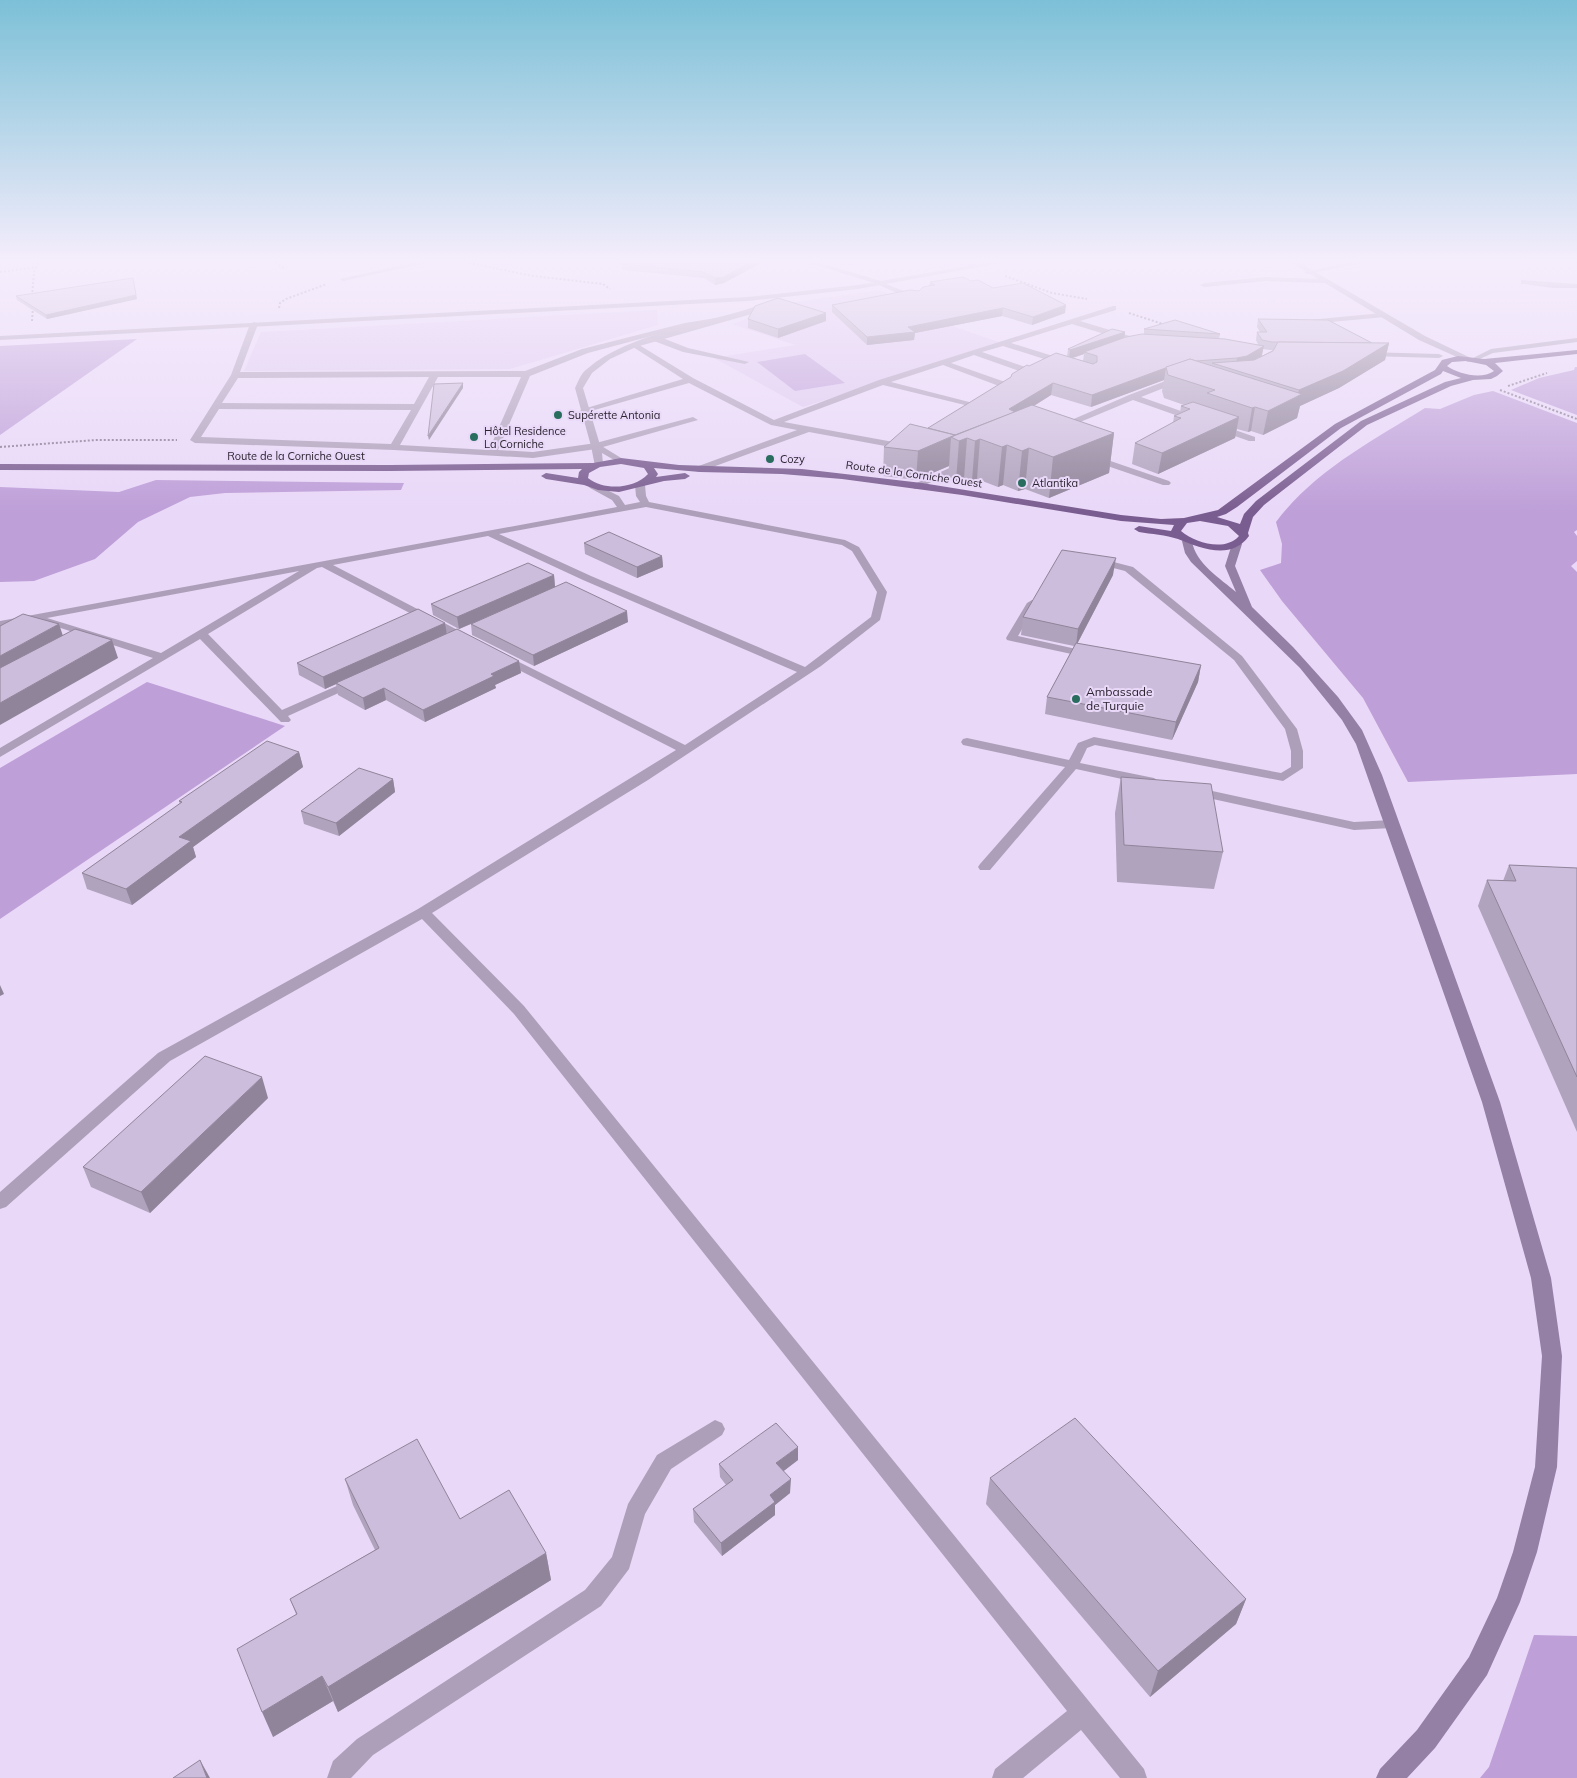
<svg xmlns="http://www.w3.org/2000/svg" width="1577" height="1778" font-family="Mulish,sans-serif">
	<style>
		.built { fill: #dec9f0 }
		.green { fill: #be9fd8 }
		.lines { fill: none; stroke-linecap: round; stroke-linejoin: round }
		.path { stroke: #85798f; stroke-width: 2; stroke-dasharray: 2 2; stroke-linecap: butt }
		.service { fill: #ad9fb9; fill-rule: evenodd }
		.minor { fill: #ad9fb9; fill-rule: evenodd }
		.tertiary { fill: #ad9fb9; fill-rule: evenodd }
		.secondary { fill: #947fa5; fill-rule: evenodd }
		.trunk { fill: #7a5d90; fill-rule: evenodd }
		.wall { fill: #b0a3bd; fill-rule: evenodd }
		.shaded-wall { fill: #90849a }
		.building { fill: #cdbddc; stroke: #90849a }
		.poi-dot { fill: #296d5e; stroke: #e9d8f8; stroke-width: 2 }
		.labels { text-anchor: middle; stroke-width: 4; stroke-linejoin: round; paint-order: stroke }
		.far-poi-label { font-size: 11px; fill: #2b2430; stroke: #e9d8f8; text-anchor: start }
		.far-street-label { font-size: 11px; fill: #2b2430; stroke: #e9d8f8 }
		.poi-label { font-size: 12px; fill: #2b2430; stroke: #e9d8f8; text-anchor: start }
	</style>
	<rect width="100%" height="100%" fill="#e9d8f8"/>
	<g class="built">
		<polygon points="880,290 952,326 1002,343 803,407 714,358 795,345 732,324 796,302"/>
		<polygon points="657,310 658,325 510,369 244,371 261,332"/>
	</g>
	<g class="green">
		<polygon points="137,339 0,435 0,346"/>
		<polygon points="805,354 845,383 795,391 757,362"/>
		<polygon points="1575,367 1577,367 1577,415 1511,390 1539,378 1574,370"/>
		<path d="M1493,391L1577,423V530L1574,532L1577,536V561L1571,566L1577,572V774L1408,782L1363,698L1282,601L1260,570L1281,563L1282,544L1276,522C1314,471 1372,441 1425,408L1440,409L1474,395Z"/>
		<polygon points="156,480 404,483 401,490 225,493 190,497 138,522 95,559 34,581 0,582 0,487 119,492"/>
		<polygon points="147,682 285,726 0,919 0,768"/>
		<polygon points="1534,1635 1577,1636 1577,1778 1480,1778 1489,1767"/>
	</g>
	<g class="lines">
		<g class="path">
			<polyline points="275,263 286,269"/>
			<polyline points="469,263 533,276 603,284 610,289"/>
			<polyline points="0,272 37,267"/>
			<polyline points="1005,276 1052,293 1087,299"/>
			<polyline points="32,296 34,272 39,263"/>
			<polyline points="279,308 280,303 286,299 327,284"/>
			<polyline points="1129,313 1166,325"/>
			<polyline points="32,321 33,307"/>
			<polyline points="1508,386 1547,373"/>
			<polyline points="1500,390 1577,419"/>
			<polyline points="0,447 96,440 177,440"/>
		</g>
		<g class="service">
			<polygon points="1348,263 1363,263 1307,274 1304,272"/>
			<polygon points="881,282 901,290 921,295 918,297 897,293 879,285 879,283"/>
			<polygon points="654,337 660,337 688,348 749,362 745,364 683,352 654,341"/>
			<path d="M640,482L645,485L646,496L649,502L845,540L859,547L887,592L880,620L821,666L648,780L432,913L524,1006L1144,1769L1147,1778H1120L1081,1730L1023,1778H992L995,1769L1067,1711L514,1014L422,919L170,1061L6,1207L0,1209V1192L158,1053L418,909L676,750L499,660L497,658L499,656H507L685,745L797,672L583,580L488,536L333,565L473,638L474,640L473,642H465L322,567L317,568L208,634L282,710L348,681H356L358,683L356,685L288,716L291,720L289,722H281L200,639L0,757V748L153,658L36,620L0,627V621L617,507L612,500L590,488L588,486L593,483L619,496L625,505L640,502L636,496L635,485ZM646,507L842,545L852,551L877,592L871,617L805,667L591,576L499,534ZM299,571L161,653L47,618Z"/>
			<polygon points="1098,558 1133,567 1242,656 1297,729 1303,751 1303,768 1283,781 1095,745 1087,748 1080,763 1154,778 1160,782 1154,786 1076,769 990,870 980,870 978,867 980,864 1065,767 963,745 961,742 963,739 967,738 1069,760 1078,743 1094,737 1281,773 1291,767 1291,751 1285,729 1234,660 1125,571 1094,563 1093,561"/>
			<polygon points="1032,600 1037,603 1018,636 1094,653 1096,655 1094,657 1090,658 1007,640 1006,638 1027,603"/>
			<polygon points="1194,787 1354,822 1392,820 1398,824 1392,828 1354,830 1190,794 1188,791 1190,788"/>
			<polygon points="715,1420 722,1423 725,1429 722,1435 671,1469 645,1514 629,1569 601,1606 373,1755 351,1778 327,1778 333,1761 357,1739 585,1590 612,1557 628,1504 657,1455"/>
		</g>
		<g class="minor">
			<polygon points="413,263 427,263 343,281 339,279"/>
			<polygon points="809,263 820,263 888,283 881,285"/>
			<polygon points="1266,277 1324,279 1328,281 1324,283 1266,281 1204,287 1200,285 1204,283"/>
			<polygon points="1521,280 1577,284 1577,288 1553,288 1524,284 1521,284"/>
			<polygon points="1113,306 1116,306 1116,310 1080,321 1143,340 1143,344 1137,344 1072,324 1011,343 1069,361 1069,365 1063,365 1003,346 982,352 1031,369 1031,373 1025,373 974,355 951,363 1008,383 1008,387 995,396 988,394 999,386 943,365 891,382 973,403 973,407 883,385 784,422 910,445 910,449 907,450 809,432 699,472 696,471 696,467 797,430 771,425 689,383 584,413 580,410 683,379 633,347 632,345 636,343 693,378 774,420 879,380"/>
			<polygon points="1382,313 1386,315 1385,317 1309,324 1305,322 1309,320"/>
			<path d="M722,317L726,319L725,321L685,327L588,353L530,376L498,450L533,452L596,443L693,417L698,420L596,449L533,458L394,450L195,443L190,440L231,375L250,324L254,322L258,324L240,372L525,371L582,349L685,323ZM429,377L414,404L222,403L238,378ZM438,377H521L489,450L400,445ZM219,409L411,410L391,444L201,437Z"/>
			<polygon points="1577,338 1577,342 1493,353 1473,362 1469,360 1491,349"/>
			<polygon points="1365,352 1439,354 1443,356 1439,358 1368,356 1364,354"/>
			<polygon points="1181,375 1185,378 1184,380 1141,397 1255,437 1255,441 1249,441 1133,400 1061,430 1055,430 1053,428 1129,395"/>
			<polygon points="1090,454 1169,481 1171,483 1169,485 1163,485 1087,459 1085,457"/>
			<polygon points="967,460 972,463 970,465 918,488 915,489 910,486"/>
		</g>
		<g class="tertiary">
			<polygon points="985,263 1001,263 858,289 747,301 0,340 0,336 747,297 858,285"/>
			<polygon points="1292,263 1300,263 1425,336 1475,360 1468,362 1419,340"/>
			<path d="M769,302L776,304L755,313L636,347L610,359L592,373L583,388L600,445L626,461L621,464L602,453L603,464L598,467L595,466L591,446L575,388C578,382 581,373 587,369C631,331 714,323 769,302Z"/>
		</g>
		<path class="secondary" d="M1187,538L1192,541C1195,563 1221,579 1236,592L1225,566L1232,544L1233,542H1241L1242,544L1235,566L1252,607L1293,647L1338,697L1362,730L1382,775L1500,1102L1551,1278L1562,1356L1557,1467L1537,1552L1520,1602L1487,1675L1435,1748L1407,1778H1376L1380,1769L1417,1730L1469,1657L1497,1598L1513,1552L1535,1467L1542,1356L1531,1278L1482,1102L1356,744L1342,720L1300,668L1191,562L1185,553L1182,541Z"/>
		<path class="trunk" d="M1577,350V354L1495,363L1503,371L1497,376L1491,379L1473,380L1451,386L1367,425L1264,505L1253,517L1248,533L1249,536C1231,561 1201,548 1178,539C1166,535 1151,534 1139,532L1134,529L1139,526L1171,531L1174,525L1121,521L962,495L842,479L782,474L700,472L654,468L658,474L656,477L685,473L690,476L685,479L664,481L619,492L598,490L584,485L546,479L541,476L546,473L578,478L579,472L582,469L390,471L0,470V464L390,465L593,463L621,458L679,465L802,469L922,483L1121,515L1161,519L1184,518L1218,510L1335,424L1435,370L1442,360L1458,356L1484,359ZM1466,361L1486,365L1494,371C1481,380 1459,374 1447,366L1452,362ZM1443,371L1461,378L1445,382L1361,421L1256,501L1244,514L1240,524L1217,517L1226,514L1237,507L1341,428L1441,374ZM621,464L644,468L648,474C634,489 604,491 588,478L589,473L600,467ZM1200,521L1228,526L1239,536C1225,552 1195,543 1181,531L1187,523Z"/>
	</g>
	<g class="wall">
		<polygon points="623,263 761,263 724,283 715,285 704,278 622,270 622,264"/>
		<polygon points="971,281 1065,313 1032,325 1002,316 915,333 914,340 867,345 832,312 832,305 919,291 929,286 930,282"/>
		<polygon points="16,296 137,299 47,319 17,300"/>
		<polygon points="748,319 826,321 778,338 748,328"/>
		<path d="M1258,319L1372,343H1389L1385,360L1339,388L1300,406L1297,418L1263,435L1251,431L1248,432L1237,429L1235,438L1158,474L1132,464L1135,443L1173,423L1174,416L1180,413L1181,406L1184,405L1164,398L1162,391L1164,380L1091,407L1051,395L1034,406L1114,433L1109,473L1049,498L1025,489L1018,491L1003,485L998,487L977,479L972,481L964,478L956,481L948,477L949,466L916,480L883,476L884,447L928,428L1029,366L1067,356L1068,349L1125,332L1124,338L1144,335V329L1220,334L1219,339L1259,346L1256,340L1257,332H1260L1257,327ZM1263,349L1270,350H1273L1262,356ZM1084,354L1083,361L1073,358Z"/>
		<polygon points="584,543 662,556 663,567 637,578 585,554"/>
		<polygon points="554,575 555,587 628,622 534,666 472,635 471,624 459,629 433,615 431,604"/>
		<polygon points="1113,575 1077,644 1201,665 1198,682 1172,740 1045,714 1047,697 1074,646 1021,635 1023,617"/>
		<polygon points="445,623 447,634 519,661 521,673 495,685 496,688 425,722 386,700 365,710 338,695 336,684 325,689 299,675 297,663"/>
		<polygon points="299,752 303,767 193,847 196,857 132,905 87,889 82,873 180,804 179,801"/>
		<polygon points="1121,777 1223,852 1214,889 1117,882 1115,813"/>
		<polygon points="393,779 395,792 339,836 304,824 301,811"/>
		<polygon points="1509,865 1577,868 1577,1132 1478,906 1487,880 1503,881"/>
		<polygon points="268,1098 150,1213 91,1187 83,1167"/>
		<polygon points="798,1460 783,1471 790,1493 775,1505 775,1515 722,1556 694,1522 693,1509 726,1485 720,1477 719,1464"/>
		<polygon points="990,1478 1246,1599 1236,1624 1150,1697 986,1504"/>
		<polygon points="345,1479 460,1519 546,1553 551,1580 338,1712 333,1701 273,1737 296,1614 290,1599 375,1550 353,1505"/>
	</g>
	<g class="shaded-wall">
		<polygon points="748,263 761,263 724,283 715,285 715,278"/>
		<polygon points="133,278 137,299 47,319 46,315"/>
		<polygon points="1066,305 1065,313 1032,325 1033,317"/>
		<polygon points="1003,308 1002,316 915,333 914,340 867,345 867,337 908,327"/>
		<polygon points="826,313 826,321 778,338 778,329"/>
		<polygon points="1125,332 1124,341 1084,352 1084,354 1069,359 1070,350"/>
		<polygon points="1389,343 1385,360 1339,388 1300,406 1297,418 1263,435 1268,411 1297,397 1299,390"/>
		<polygon points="1264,346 1261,358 1235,370 1237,358"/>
		<polygon points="1166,368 1164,380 1091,407 1092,395"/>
		<polygon points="463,383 463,388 429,440 428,436"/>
		<polygon points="1053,383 1051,395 1008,422 1009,409"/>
		<polygon points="1255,407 1251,431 1248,432 1252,408"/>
		<polygon points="1239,417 1235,438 1158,474 1162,453"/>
		<polygon points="1114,433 1109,473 1049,498 1053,457"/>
		<polygon points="951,437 949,466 916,480 918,451"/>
		<polygon points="967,438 964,478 956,481 959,441"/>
		<polygon points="980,439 977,479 972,481 975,441"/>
		<polygon points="1007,445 1003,485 998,487 1002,447"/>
		<polygon points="1029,448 1025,489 1018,491 1022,451"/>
		<polygon points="662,556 663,567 637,578 637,567"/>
		<polygon points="1116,558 1113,575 1076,646 1078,629"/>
		<polygon points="554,575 555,587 459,629 457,617"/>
		<polygon points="627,611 628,622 534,666 533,655"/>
		<polygon points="445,623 447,635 325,689 323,677"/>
		<polygon points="59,624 65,642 0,677 0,656"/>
		<polygon points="112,640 118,658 0,725 0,703"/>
		<polygon points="519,661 521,673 495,685 496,688 425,722 423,710 491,674"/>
		<polygon points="1201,665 1198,682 1172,740 1176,722"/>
		<polygon points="384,688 386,700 365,710 363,698"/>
		<polygon points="299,752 303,767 193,847 196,857 132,905 126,889 179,837"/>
		<polygon points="393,779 395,792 339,836 336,823"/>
		<polygon points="0,985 4,994 0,996"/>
		<polygon points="262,1077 268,1098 150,1213 141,1192"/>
		<polygon points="798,1447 798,1460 776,1477 776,1463"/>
		<polygon points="791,1479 790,1493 775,1505 775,1515 722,1556 721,1543 770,1495"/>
		<polygon points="546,1553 551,1580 338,1712 328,1687"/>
		<polygon points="1246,1599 1236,1624 1150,1697 1158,1671"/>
		<polygon points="322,1676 333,1701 273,1737 262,1712"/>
		<polygon points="200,1760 210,1778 207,1778"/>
	</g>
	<g class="building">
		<polygon points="623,263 748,263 724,277 715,278 703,272 622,264"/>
		<polygon points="963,277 971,281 978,280 993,288 1023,283 1066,305 1033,317 1003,308 908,327 915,332 867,337 832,305 910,290 919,291 923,287 935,285 930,282"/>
		<polygon points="133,278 136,295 46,315 16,296"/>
		<polygon points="778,298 826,313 778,329 748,319 755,306"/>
		<polygon points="1258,319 1328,320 1372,343 1272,342 1262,340 1257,332 1267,332"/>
		<polygon points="1175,320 1220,334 1144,329"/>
		<polygon points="1112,329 1125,332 1070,350 1068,349"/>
		<polygon points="1142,334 1225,339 1264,346 1247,356 1237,358 1196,361 1190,359 1092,395 1053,383 1009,409 1015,412 955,435 928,428 1011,377 1012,374 1027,365 1029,366 1056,353 1093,364 1097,362 1097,356 1084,352 1126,337"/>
		<polygon points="1278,342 1389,343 1343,371 1299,390 1212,363 1254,360 1273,351"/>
		<polygon points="1190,359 1302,394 1268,411 1255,407 1252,408 1207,393 1215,390 1168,375 1166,367"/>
		<polygon points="463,383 428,436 434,384"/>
		<polygon points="1193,402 1239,417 1162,453 1135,443 1181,418 1174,416 1190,409 1181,406"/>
		<polygon points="1032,405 1114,433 1053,457 1029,448 1022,451 1007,445 1002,447 980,439 975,441 967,438 959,441 951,437"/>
		<polygon points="910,424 955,435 918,451 884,447"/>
		<polygon points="609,532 662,556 637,567 584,543"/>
		<polygon points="1062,550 1116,558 1078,629 1023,617"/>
		<polygon points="528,563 554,575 457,617 431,604"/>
		<polygon points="566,582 627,611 533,655 471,624"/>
		<polygon points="418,609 445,623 323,677 297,663"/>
		<polygon points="23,614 59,624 0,656 0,626"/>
		<polygon points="75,629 112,640 0,703 0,668"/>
		<polygon points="457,629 519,661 491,674 494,676 423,710 384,688 363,698 336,683"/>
		<polygon points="1076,643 1201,665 1176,722 1047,697"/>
		<polygon points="267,741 299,752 179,837 191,841 126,889 82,873 182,802 179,801"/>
		<polygon points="359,768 393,779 336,823 301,811"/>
		<polygon points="1121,777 1211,784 1223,852 1124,845"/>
		<polygon points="1509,865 1577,868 1577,1077 1487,880 1516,881"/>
		<polygon points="205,1056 262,1077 141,1192 83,1167"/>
		<polygon points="1075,1418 1246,1599 1158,1671 990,1478"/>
		<polygon points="776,1423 798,1447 776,1463 791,1479 770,1495 775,1502 721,1543 693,1509 733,1480 719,1464"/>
		<polygon points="417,1439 460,1519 509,1490 546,1553 328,1687 322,1676 262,1712 237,1649 297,1614 290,1599 379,1548 345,1479"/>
		<polygon points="200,1760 207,1778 173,1778"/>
	</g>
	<linearGradient id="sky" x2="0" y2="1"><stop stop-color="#7cc0d7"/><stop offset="0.51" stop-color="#f5edfc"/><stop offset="1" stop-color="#f5edfc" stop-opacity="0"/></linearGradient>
	<rect width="1577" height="512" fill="url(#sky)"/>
	<g class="poi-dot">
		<circle cx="558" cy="415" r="5"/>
		<circle cx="474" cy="437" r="5"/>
		<circle cx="770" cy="459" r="5"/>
		<circle cx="1022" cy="483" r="5"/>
		<circle cx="1076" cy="699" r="5"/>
	</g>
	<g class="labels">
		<g class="far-poi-label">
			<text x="568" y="419">Supérette Antonia</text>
			<text x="484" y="435">Hôtel Residence<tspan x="484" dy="13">La Corniche</tspan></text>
			<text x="780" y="463">Cozy</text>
			<text x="1032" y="487">Atlantika</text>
		</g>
		<g class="far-street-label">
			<text x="296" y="460">Route de la Corniche Ouest</text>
			<text transform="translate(914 474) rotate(8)" y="4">Route de la Corniche Ouest</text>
		</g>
		<g class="poi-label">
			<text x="1086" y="696">Ambassade<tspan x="1086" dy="14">de Turquie</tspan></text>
		</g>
	</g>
</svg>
